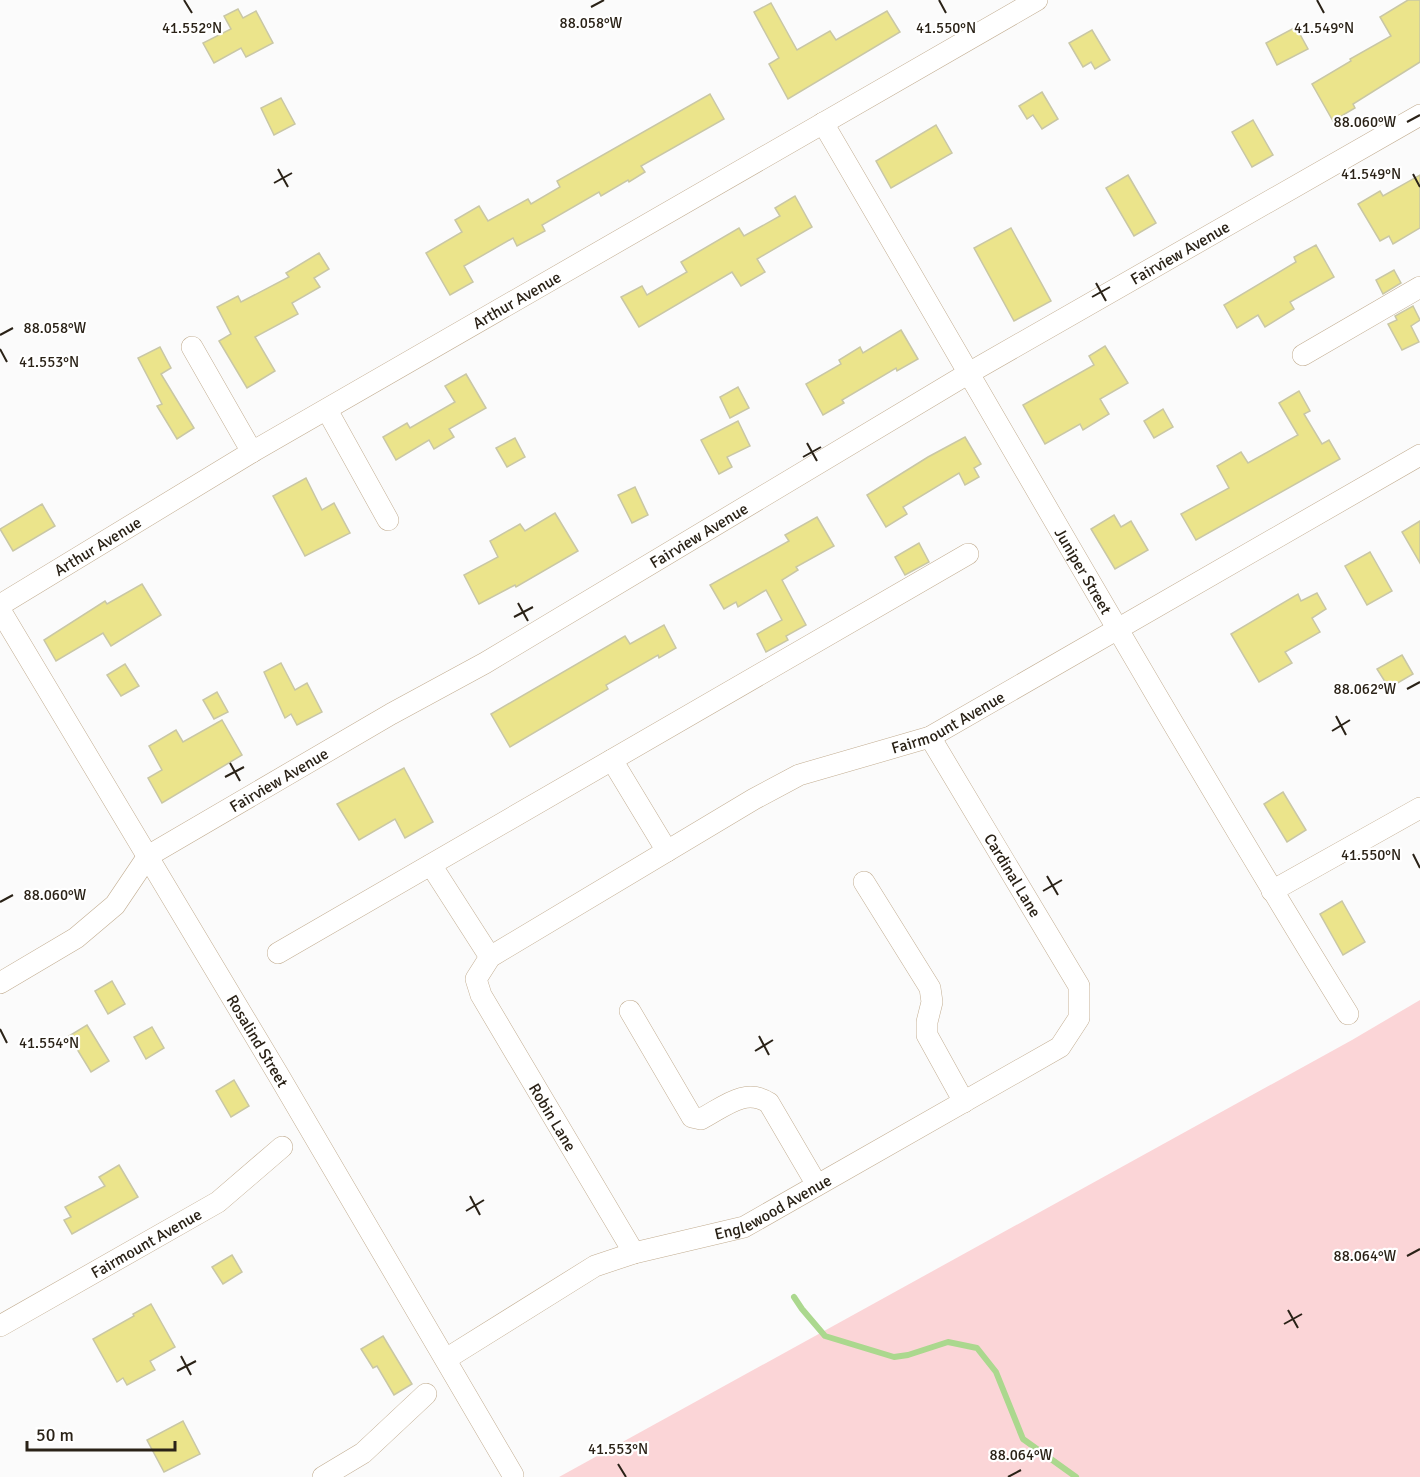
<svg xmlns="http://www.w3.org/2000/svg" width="1420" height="1477" font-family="Signika,sans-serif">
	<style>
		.green { fill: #fbd5d7 }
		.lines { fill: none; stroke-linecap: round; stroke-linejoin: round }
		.stream { stroke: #abd88e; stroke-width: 6 }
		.building { fill: #ebe48b; stroke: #c9c7a5; stroke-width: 1.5 }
		.minor-casing { stroke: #c2ad91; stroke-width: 22 }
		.minor { stroke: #fff; stroke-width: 21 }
		.ticks { fill: none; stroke: #2a2217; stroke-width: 2 }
		.labels { text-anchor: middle; stroke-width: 4.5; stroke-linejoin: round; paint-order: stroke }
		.street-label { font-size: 16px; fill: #2a2217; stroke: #fff }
		.ticks-label { font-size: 15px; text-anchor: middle; fill: #2a2217; stroke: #fff; stroke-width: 4.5; stroke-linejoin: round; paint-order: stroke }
	</style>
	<rect width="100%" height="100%" fill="#fbfbfb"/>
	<polygon class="green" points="1420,1000 1420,1477 559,1477 1352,1040"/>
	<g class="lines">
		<polyline class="stream" points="794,1297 802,1309 825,1336 894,1357 908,1355 948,1342 977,1348 996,1372 1023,1439 1076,1477"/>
	</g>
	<g class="building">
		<polygon points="1408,0 1420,0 1420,62 1353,104 1355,108 1333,121 1312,84 1351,61 1350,59 1391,36 1380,17"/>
		<polygon points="771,3 797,50 830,31 836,40 887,11 900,32 788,99 769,64 779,58 754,12"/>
		<polygon points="238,9 243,18 256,11 273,43 246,57 241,48 214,63 203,43 231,29 224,16"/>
		<polygon points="1296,27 1308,49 1277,65 1266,43"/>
		<polygon points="1092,30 1110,60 1095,69 1091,62 1083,67 1069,43"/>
		<polygon points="1042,92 1058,119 1042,129 1033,115 1027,119 1019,106"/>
		<polygon points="710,94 724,119 641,166 645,172 629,182 628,180 601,196 599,192 542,225 545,231 517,246 513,238 464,266 473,282 450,295 426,253 462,232 455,220 479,206 488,221 528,199 531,204 560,187 557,181"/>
		<polygon points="281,98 295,124 274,135 261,108"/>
		<polygon points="1253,120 1273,155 1252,167 1232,132"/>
		<polygon points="936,125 952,153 891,188 876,161"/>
		<polygon points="1128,175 1156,223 1134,236 1106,188"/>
		<polygon points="1420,175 1420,228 1393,244 1389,236 1380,241 1358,204 1380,191 1383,196"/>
		<polygon points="795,196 812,227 757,259 765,272 741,286 732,272 639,327 621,297 642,286 647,295 687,272 681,262 739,228 744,236 780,216 775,208"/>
		<polygon points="1011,228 1051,301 1014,321 974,248"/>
		<polygon points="1316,245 1334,277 1290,302 1294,309 1265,327 1258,315 1237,328 1224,305 1296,262 1294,257"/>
		<polygon points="319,253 329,269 314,278 320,287 292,303 298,314 255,337 275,371 247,388 219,341 231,334 217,307 238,296 241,302 289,277 286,273"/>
		<polygon points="1394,270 1401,283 1383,294 1376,280"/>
		<polygon points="1413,306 1420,320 1411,326 1419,342 1402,350 1388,324 1397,320 1395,316"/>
		<polygon points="901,330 918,359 897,371 896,368 842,400 844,403 823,415 806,384 841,364 839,360 860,347 863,353"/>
		<polygon points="1105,346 1128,383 1100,399 1109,414 1083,430 1080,424 1045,444 1023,405 1094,365 1089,356"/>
		<polygon points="160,347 171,368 161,374 194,428 177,439 157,406 162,404 138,358"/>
		<polygon points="466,374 486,408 449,429 454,437 434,449 429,440 396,460 383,437 407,423 410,428 455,402 445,386"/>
		<polygon points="738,387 749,408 730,418 720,397"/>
		<polygon points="1299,391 1310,411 1304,414 1322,444 1329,440 1340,459 1196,540 1181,514 1229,488 1217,466 1241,452 1248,463 1298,435 1279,403"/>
		<polygon points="1163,409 1173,427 1154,438 1144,421"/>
		<polygon points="738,421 750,446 727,457 732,467 719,474 701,440"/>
		<polygon points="965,437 981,464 974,468 979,477 965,485 959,473 903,507 907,514 886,527 867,495 928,457"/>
		<polygon points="515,438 525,457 507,467 496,448"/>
		<polygon points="306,478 322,510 334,503 350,533 305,556 273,496"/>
		<polygon points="635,487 648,515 632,523 618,495"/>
		<polygon points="42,504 55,526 13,551 0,529"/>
		<polygon points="555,513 578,551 516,587 515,585 479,604 464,575 498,557 490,541 520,524 525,531"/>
		<polygon points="1114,515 1121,527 1131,521 1148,550 1115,569 1091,529"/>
		<polygon points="817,517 834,546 796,567 798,570 782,580 806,625 786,636 788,640 766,652 757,634 782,620 766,590 738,607 736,602 724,609 710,585 789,541 785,535"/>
		<polygon points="1420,521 1420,563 1402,532"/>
		<polygon points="919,543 929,562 905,575 895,557"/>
		<polygon points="1370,552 1392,591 1367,605 1345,566"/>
		<polygon points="142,584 161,615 111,646 103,633 56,661 44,640 105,601 107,604"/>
		<polygon points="1317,593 1326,609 1312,618 1320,632 1285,652 1292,663 1259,682 1231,634 1298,594 1301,601"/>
		<polygon points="664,625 676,648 659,658 658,655 606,685 608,689 510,747 491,714 625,636 630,644"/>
		<polygon points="1402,655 1413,674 1389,688 1377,669"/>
		<polygon points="281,663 295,690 307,683 322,712 297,725 291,714 285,718 264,672"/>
		<polygon points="125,664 139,686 121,696 107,675"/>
		<polygon points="217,692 228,712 214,719 203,700"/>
		<polygon points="222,720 242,755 162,803 148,778 162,770 149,746 176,730 183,742"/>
		<polygon points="404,768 433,822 405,838 395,819 359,840 337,804"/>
		<polygon points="1283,792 1306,830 1287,842 1264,804"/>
		<polygon points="1342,901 1365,942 1343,955 1320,914"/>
		<polygon points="112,981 125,1004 108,1014 95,991"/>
		<polygon points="87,1025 109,1061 91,1072 69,1036"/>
		<polygon points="152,1027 164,1048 146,1059 134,1037"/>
		<polygon points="234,1080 249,1106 231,1117 216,1091"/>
		<polygon points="119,1165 138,1197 72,1234 64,1220 71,1217 65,1207 105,1186 99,1177"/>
		<polygon points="232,1255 242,1272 223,1284 212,1267"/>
		<polygon points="151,1304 175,1347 150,1361 155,1370 127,1385 123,1378 117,1382 93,1339 134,1316 133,1314"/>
		<polygon points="383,1336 412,1384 394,1395 377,1366 373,1368 361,1349"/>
		<polygon points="183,1421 200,1454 164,1472 147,1440"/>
	</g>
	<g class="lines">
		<g class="minor-casing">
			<g id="minor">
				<path id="s1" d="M823,123C997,420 1167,720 1348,1014"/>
				<polyline points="192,347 252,452"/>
				<polyline points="1303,355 1420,287"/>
				<polyline points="327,410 388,520"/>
				<path id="s2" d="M0,605L252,452L1037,0"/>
				<path id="s3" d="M0,610L279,1076L513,1475"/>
				<polyline points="612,760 667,851"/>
				<polyline points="431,865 490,957"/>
				<polyline points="864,882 930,988 932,1002 927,1022 927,1035 964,1102"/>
				<polyline points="1272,891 1420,808"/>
				<polyline points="278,953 968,554"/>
				<path id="s4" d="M0,983L76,938L115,905L148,856L391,714L485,663L969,373L1420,115"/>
				<path d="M630,1011L692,1117L701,1119C724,1107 745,1087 769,1103L817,1185"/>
				<path id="s5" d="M634,1253L481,995L476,979L490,957L754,799L799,775L930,737L1420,455"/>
				<path id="s6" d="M0,1326L218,1202L282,1147"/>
				<path id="s7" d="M446,1359L595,1266L634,1253L744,1227L1060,1047L1079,1018V986L930,737"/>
				<polyline points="323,1477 363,1453 426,1394"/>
			</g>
		</g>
		<use href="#minor" class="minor"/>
	</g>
	<path class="ticks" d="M184,0L192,13M939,0L946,13M1317,0L1324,13M591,7L604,0M1407,122L1420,115M278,169L288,187M1413,174L1420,187M274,183L292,173M1096,283L1106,301M1092,297L1110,287M0,335L13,328M0,349L7,362M807,443L817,461M803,457L821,447M518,603L528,621M514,617L533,607M1407,689L1420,682M1336,716L1346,735M1332,731L1350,720M230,763L240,781M225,777L244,767M1413,854L1420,868M1047,876L1058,895M1043,891L1062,880M0,902L13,895M0,1029L7,1043M759,1036L769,1055M755,1051L773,1040M470,1196L480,1215M466,1211L484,1200M1407,1256L1420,1249M1288,1310L1298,1328M1284,1324L1302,1314M181,1356L191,1375M177,1371L196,1361M618,1464L626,1477M1008,1477L1021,1470"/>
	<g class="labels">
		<g class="street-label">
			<text dy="6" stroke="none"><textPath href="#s4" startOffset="1394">Fairview Avenue</textPath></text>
			<text dy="6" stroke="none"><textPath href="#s2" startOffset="600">Arthur Avenue</textPath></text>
			<text dy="6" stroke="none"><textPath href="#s4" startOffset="836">Fairview Avenue</textPath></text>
			<text dy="6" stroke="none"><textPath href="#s2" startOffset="114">Arthur Avenue</textPath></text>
			<text dy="6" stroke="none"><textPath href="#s1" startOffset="518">Juniper Street</textPath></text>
			<text dy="6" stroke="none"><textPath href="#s5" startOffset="860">Fairmount Avenue</textPath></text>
			<text dy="6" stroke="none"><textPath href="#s4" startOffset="350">Fairview Avenue</textPath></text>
			<text transform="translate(1013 875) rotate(59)" y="6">Cardinal Lane</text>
			<text dy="6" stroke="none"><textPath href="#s3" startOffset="502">Rosalind Street</textPath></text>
			<text transform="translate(553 1117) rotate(59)" y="6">Robin Lane</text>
			<text dy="6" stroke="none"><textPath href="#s7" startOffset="364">Englewood Avenue</textPath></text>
			<text dy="6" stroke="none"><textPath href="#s6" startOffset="168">Fairmount Avenue</textPath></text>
		</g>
	</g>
	<g class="ticks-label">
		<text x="591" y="28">88.058°W</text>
		<text x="192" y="33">41.552°N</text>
		<text x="946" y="33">41.550°N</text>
		<text x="1324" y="33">41.549°N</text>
		<text x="1365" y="127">88.060°W</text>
		<text x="1371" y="179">41.549°N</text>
		<text x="55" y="333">88.058°W</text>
		<text x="49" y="367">41.553°N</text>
		<text x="1365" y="694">88.062°W</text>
		<text x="1371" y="860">41.550°N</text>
		<text x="55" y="900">88.060°W</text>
		<text x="49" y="1048">41.554°N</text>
		<text x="1365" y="1261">88.064°W</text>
		<text x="618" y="1454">41.553°N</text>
		<text x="1021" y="1460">88.064°W</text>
	</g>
	<path d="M27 1441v9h148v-9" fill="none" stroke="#2a2217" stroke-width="3"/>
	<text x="36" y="1441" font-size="18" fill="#2a2217" stroke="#ffffff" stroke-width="4.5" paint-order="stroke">50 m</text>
</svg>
